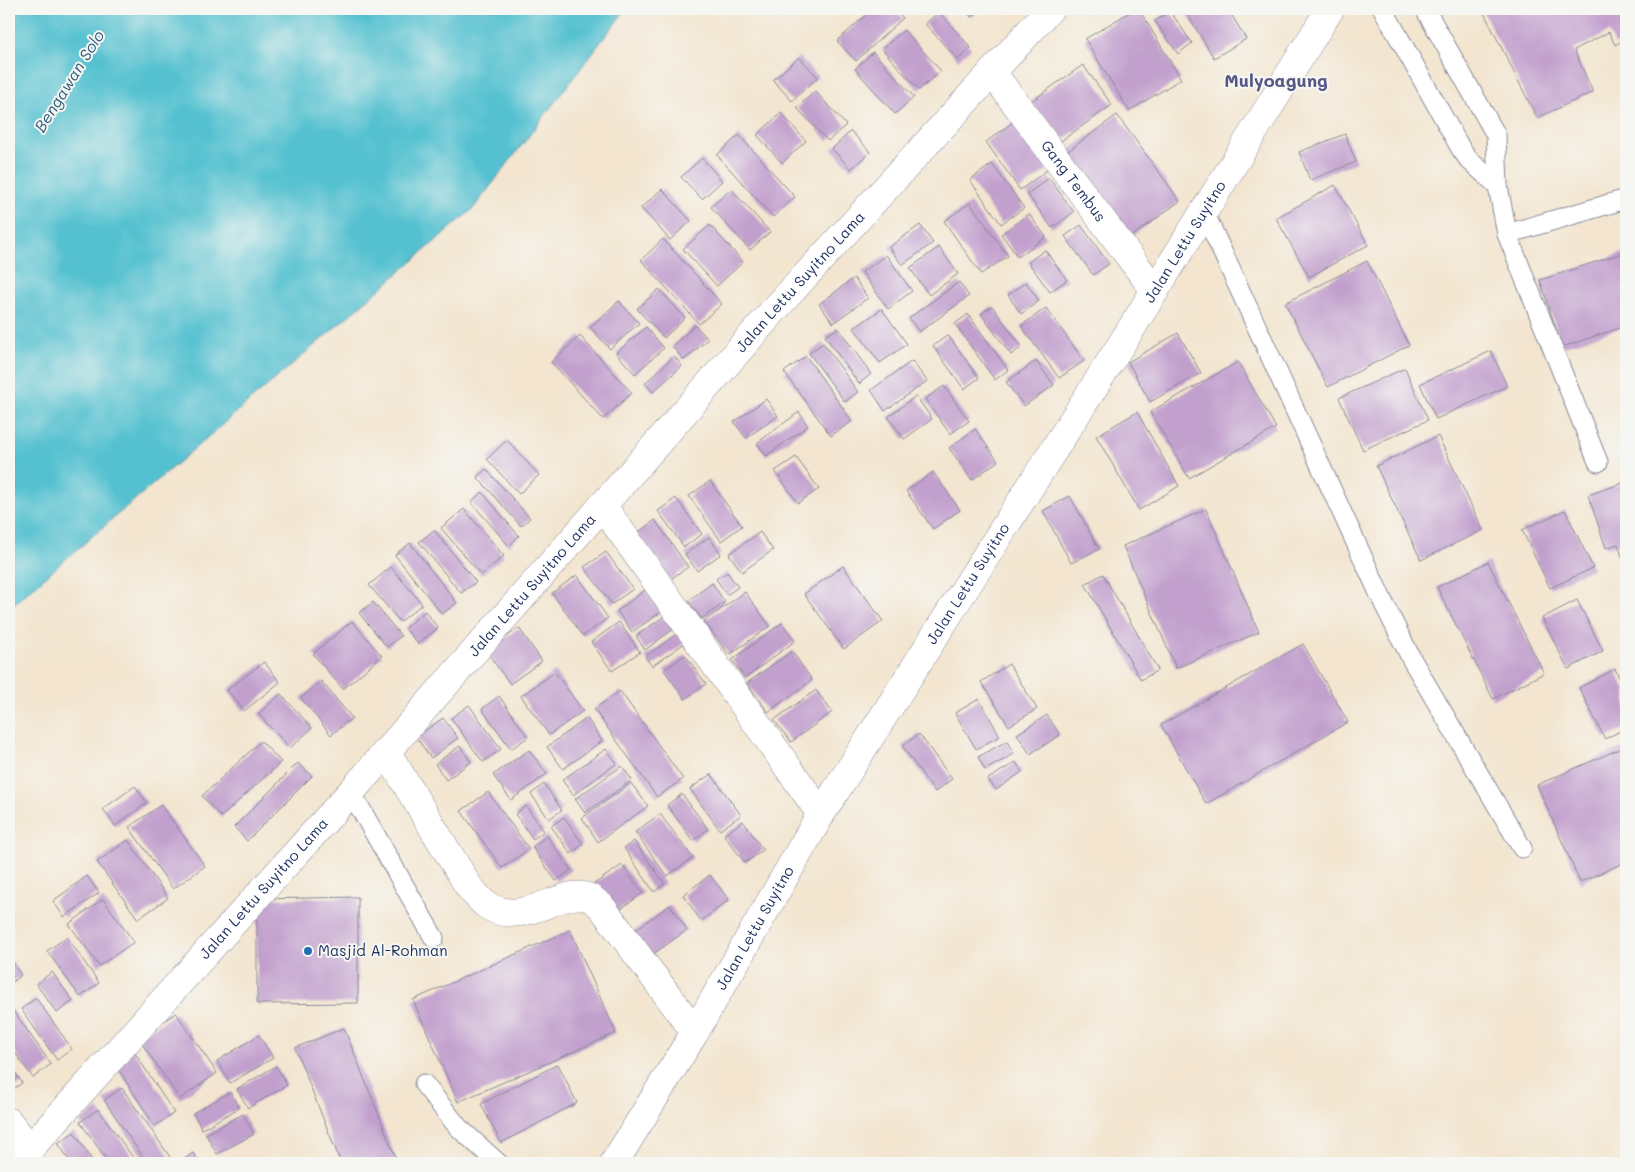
<svg xmlns="http://www.w3.org/2000/svg" width="1635" height="1172" font-family="Mali,sans-serif">
	<style>
		.water { fill: #55c1d0; stroke: #387897 }
		.building { fill: #c2a0ce }
		.lines { fill: none; stroke-linecap: round; stroke-linejoin: round }
		.service-casing { stroke: #878a96; stroke-width: 21 }
		.minor-casing { stroke: #878a96; stroke-width: 29 }
		.secondary-casing { stroke: #878a96; stroke-width: 29 }
		.service { stroke: #fff; stroke-width: 19 }
		.minor { stroke: #fff; stroke-width: 28 }
		.secondary { stroke: #fff; stroke-width: 28 }
		.poi-dot { fill: #1f6fb2; stroke: #f6f6f2; stroke-width: 2 }
		.labels { text-anchor: middle; stroke-width: 4; stroke-linejoin: round; paint-order: stroke }
		.street-label { font-size: 15px; fill: #1b2f5e; stroke: #f6f6f2 }
		.poi-label { font-size: 15px; fill: #1b2f5e; stroke: #f6f6f2; text-anchor: start }
		.water-label { font-size: 16px; font-style: italic; fill: #2c5b80; stroke: #f6f6f2 }
		.quarter-label { font-size: 18px; font-weight: bold; fill: #555785; stroke: #f6f6f2 }
	</style>
	<rect width="100%" height="100%" fill="#f6f6f2"/>
	<filter id="ink" filterUnits="userSpaceOnUse"><feTurbulence type="fractalNoise" baseFrequency=".02" numOctaves="2"/><feDisplacementMap in="SourceGraphic" scale="10" xChannelSelector="R" yChannelSelector="G"/><feConvolveMatrix kernelMatrix="1 2 1 2 8 2 1 2 1" color-interpolation-filters="sRGB"/></filter>
	<filter id="wash" filterUnits="userSpaceOnUse"><feTurbulence type="fractalNoise" baseFrequency=".0096" numOctaves="4" result="noise"/><feDisplacementMap in="SourceGraphic" scale="20" xChannelSelector="R" yChannelSelector="G"/><feGaussianBlur stdDeviation="1.12" result="paint"/><feColorMatrix in="noise" values="0 0 0 0 0 0 0 0 0 0 0 0 0 0 0 0 0 1.4 0 .05"/><feComposite in="paint" operator="in"/></filter>
	<g filter="url(#wash)">
		<rect width="100%" height="100%" fill="#f3e5cf"/>
		<polygon class="water" points="9,9 626,9 473,209 9,608"/>
		<g id="blocks">
			<g class="building">
				<polygon points="873,9 895,9 903,18 856,61 837,41"/>
				<polygon points="965,9 982,9 971,17"/>
				<polygon points="1135,9 1139,9 1181,79 1129,111 1085,39"/>
				<polygon points="1184,9 1228,9 1246,39 1214,58"/>
				<polygon points="1482,9 1626,9 1626,39 1615,45 1609,32 1574,50 1593,92 1537,118"/>
				<polygon points="1170,11 1192,43 1178,54 1155,21"/>
				<polygon points="939,12 971,48 958,60 925,24"/>
				<polygon points="904,30 941,71 919,90 882,49"/>
				<polygon points="873,52 914,97 895,114 855,69"/>
				<polygon points="799,57 818,77 792,101 773,80"/>
				<polygon points="1083,65 1112,105 1058,143 1030,102"/>
				<polygon points="815,91 846,125 828,141 797,108"/>
				<polygon points="781,113 806,141 782,163 757,135"/>
				<polygon points="1117,115 1180,201 1127,240 1064,154"/>
				<polygon points="1016,120 1050,168 1020,190 986,142"/>
				<polygon points="851,131 870,152 851,169 832,149"/>
				<polygon points="1345,134 1356,162 1310,180 1299,152"/>
				<polygon points="739,135 795,197 773,217 717,155"/>
				<polygon points="702,158 722,181 702,199 681,177"/>
				<polygon points="992,164 1024,208 1001,224 970,180"/>
				<polygon points="1049,178 1074,212 1052,228 1027,194"/>
				<polygon points="1335,185 1368,245 1309,277 1276,218"/>
				<polygon points="662,189 691,221 670,240 641,208"/>
				<polygon points="731,189 770,232 750,250 711,207"/>
				<polygon points="970,203 1008,256 981,274 944,221"/>
				<polygon points="1029,214 1046,237 1018,257 1001,234"/>
				<polygon points="710,225 743,262 717,286 683,249"/>
				<polygon points="920,225 933,243 902,265 889,247"/>
				<polygon points="1081,225 1109,264 1093,275 1065,236"/>
				<polygon points="663,239 722,304 699,324 641,260"/>
				<polygon points="939,247 958,274 929,295 910,268"/>
				<polygon points="1045,250 1067,280 1050,292 1028,262"/>
				<polygon points="1626,252 1626,326 1562,347 1540,280"/>
				<polygon points="886,255 912,291 888,309 862,272"/>
				<polygon points="1367,261 1409,345 1328,387 1285,303"/>
				<polygon points="854,278 868,298 833,323 819,304"/>
				<polygon points="959,282 969,296 919,332 909,318"/>
				<polygon points="1026,282 1039,301 1021,314 1008,295"/>
				<polygon points="659,289 685,318 664,338 637,309"/>
				<polygon points="619,301 639,323 610,349 590,327"/>
				<polygon points="992,306 1022,347 1011,355 981,314"/>
				<polygon points="1046,308 1084,361 1059,378 1021,326"/>
				<polygon points="882,309 907,344 880,363 854,328"/>
				<polygon points="968,314 1008,370 995,380 955,324"/>
				<polygon points="695,325 708,339 684,360 672,346"/>
				<polygon points="646,327 664,348 635,374 616,353"/>
				<polygon points="838,328 871,374 859,384 825,336"/>
				<polygon points="1178,333 1201,373 1150,402 1128,362"/>
				<polygon points="948,335 979,378 964,389 933,346"/>
				<polygon points="580,336 632,393 603,419 551,362"/>
				<polygon points="823,343 858,392 845,402 809,353"/>
				<polygon points="1491,351 1507,386 1436,419 1420,384"/>
				<polygon points="674,356 682,366 653,392 645,383"/>
				<polygon points="806,356 852,421 831,436 784,372"/>
				<polygon points="912,361 927,381 885,411 871,390"/>
				<polygon points="1036,361 1054,385 1024,406 1006,382"/>
				<polygon points="1238,362 1276,428 1189,478 1150,412"/>
				<polygon points="1405,368 1428,420 1363,450 1339,398"/>
				<polygon points="944,386 969,421 950,434 925,399"/>
				<polygon points="916,396 932,419 904,439 888,417"/>
				<polygon points="766,399 778,416 746,438 734,422"/>
				<polygon points="799,412 808,426 766,456 757,443"/>
				<polygon points="1137,412 1179,486 1139,510 1096,436"/>
				<polygon points="975,429 998,461 972,480 949,448"/>
				<polygon points="1438,436 1483,530 1421,560 1376,466"/>
				<polygon points="507,440 539,475 519,494 487,459"/>
				<polygon points="796,457 819,489 798,503 775,471"/>
				<polygon points="486,469 530,518 521,526 477,477"/>
				<polygon points="933,472 960,510 933,529 906,491"/>
				<polygon points="710,481 742,526 721,541 689,496"/>
				<polygon points="1626,482 1626,569 1618,544 1606,548 1588,495"/>
				<polygon points="482,492 519,536 509,546 471,502"/>
				<polygon points="1070,496 1099,549 1071,563 1043,511"/>
				<polygon points="676,498 702,534 684,547 658,511"/>
				<polygon points="464,509 504,556 481,575 441,528"/>
				<polygon points="1206,509 1259,632 1176,668 1123,546"/>
				<polygon points="1565,510 1593,568 1550,588 1522,530"/>
				<polygon points="655,520 688,567 669,580 636,534"/>
				<polygon points="434,530 476,582 461,593 419,542"/>
				<polygon points="760,532 773,550 742,572 729,554"/>
				<polygon points="709,537 721,554 697,571 685,554"/>
				<polygon points="410,543 457,603 442,614 395,555"/>
				<polygon points="606,552 633,589 612,604 584,567"/>
				<polygon points="1488,562 1544,673 1493,699 1437,587"/>
				<polygon points="843,566 883,621 844,649 804,594"/>
				<polygon points="391,567 422,604 400,622 369,585"/>
				<polygon points="727,572 738,587 727,595 716,579"/>
				<polygon points="1103,574 1158,670 1141,680 1085,584"/>
				<polygon points="577,575 608,618 583,636 552,593"/>
				<polygon points="712,583 725,602 702,619 688,601"/>
				<polygon points="645,590 661,612 632,632 617,611"/>
				<polygon points="745,592 770,626 729,655 704,621"/>
				<polygon points="1577,600 1603,651 1568,669 1542,618"/>
				<polygon points="373,602 401,636 387,647 359,613"/>
				<polygon points="425,611 438,628 418,644 405,628"/>
				<polygon points="666,615 675,628 645,650 636,636"/>
				<polygon points="352,621 382,656 343,689 313,654"/>
				<polygon points="619,622 640,652 612,671 591,642"/>
				<polygon points="782,623 795,641 745,678 732,660"/>
				<polygon points="519,628 542,661 510,684 486,651"/>
				<polygon points="679,632 686,642 652,666 645,657"/>
				<polygon points="1303,644 1348,722 1206,804 1161,725"/>
				<polygon points="792,651 812,680 768,712 747,683"/>
				<polygon points="685,655 706,684 685,699 664,670"/>
				<polygon points="264,662 280,682 244,711 227,690"/>
				<polygon points="1009,664 1037,709 1009,726 981,682"/>
				<polygon points="1615,669 1626,691 1626,728 1605,739 1579,688"/>
				<polygon points="555,672 583,711 549,735 521,696"/>
				<polygon points="321,681 352,718 331,735 301,698"/>
				<polygon points="816,690 832,712 791,742 774,720"/>
				<polygon points="620,691 683,779 657,797 594,709"/>
				<polygon points="281,694 312,728 290,748 258,714"/>
				<polygon points="499,696 528,737 511,749 482,709"/>
				<polygon points="979,699 1000,736 976,749 955,713"/>
				<polygon points="469,705 501,749 483,762 451,718"/>
				<polygon points="1047,715 1060,735 1030,754 1017,734"/>
				<polygon points="443,718 458,738 431,758 416,737"/>
				<polygon points="587,718 602,741 563,769 547,747"/>
				<polygon points="919,734 952,779 935,792 902,746"/>
				<polygon points="261,741 281,762 221,817 202,796"/>
				<polygon points="1007,741 1014,754 985,770 978,757"/>
				<polygon points="460,746 471,762 446,780 435,764"/>
				<polygon points="1626,746 1626,862 1580,882 1537,785"/>
				<polygon points="606,749 617,763 573,795 562,780"/>
				<polygon points="529,750 547,774 511,800 493,775"/>
				<polygon points="1016,762 1022,772 996,790 988,779"/>
				<polygon points="298,763 312,776 247,841 234,827"/>
				<polygon points="622,766 632,780 585,813 575,799"/>
				<polygon points="711,774 741,815 720,830 690,789"/>
				<polygon points="631,783 648,806 598,842 582,818"/>
				<polygon points="544,784 562,810 549,819 531,794"/>
				<polygon points="135,786 147,803 115,826 103,809"/>
				<polygon points="488,792 529,849 502,868 461,811"/>
				<polygon points="682,794 708,829 693,841 667,805"/>
				<polygon points="161,805 205,866 173,889 129,827"/>
				<polygon points="526,806 544,831 533,839 515,814"/>
				<polygon points="660,814 693,858 667,876 635,832"/>
				<polygon points="564,817 583,844 571,854 551,826"/>
				<polygon points="743,821 763,850 745,863 724,835"/>
				<polygon points="547,836 571,870 556,881 532,847"/>
				<polygon points="128,840 168,898 138,919 97,862"/>
				<polygon points="634,841 665,884 654,892 624,848"/>
				<polygon points="622,865 643,893 615,913 594,884"/>
				<polygon points="710,875 729,900 701,921 683,895"/>
				<polygon points="87,876 99,893 64,917 53,901"/>
				<polygon points="358,897 358,1003 257,1004 257,899"/>
				<polygon points="103,899 134,942 99,966 69,924"/>
				<polygon points="670,905 687,930 649,957 631,933"/>
				<polygon points="570,930 616,1033 458,1102 413,1000"/>
				<polygon points="67,937 99,983 80,997 47,951"/>
				<polygon points="9,957 21,975 9,985"/>
				<polygon points="52,972 73,1001 57,1013 36,984"/>
				<polygon points="36,998 72,1049 57,1060 21,1009"/>
				<polygon points="12,1009 51,1064 33,1078 9,1044 9,1012"/>
				<polygon points="176,1013 217,1073 180,1099 138,1038"/>
				<polygon points="344,1028 398,1163 341,1163 295,1048"/>
				<polygon points="259,1035 273,1058 230,1083 217,1061"/>
				<polygon points="133,1050 174,1113 155,1126 114,1063"/>
				<polygon points="9,1063 22,1083 9,1092"/>
				<polygon points="558,1064 577,1103 501,1143 481,1104"/>
				<polygon points="276,1066 287,1085 248,1108 237,1089"/>
				<polygon points="122,1088 170,1157 161,1163 147,1163 104,1100"/>
				<polygon points="230,1092 239,1108 202,1129 193,1113"/>
				<polygon points="98,1109 137,1163 109,1163 80,1122"/>
				<polygon points="243,1114 254,1134 217,1154 206,1134"/>
				<polygon points="74,1132 94,1163 71,1163 58,1143"/>
				<polygon points="193,1153 200,1163 179,1163"/>
			</g>
		</g>
	</g>
	<g filter="url(#ink)">
		<use href="#blocks" fill-opacity="0" stroke="#878a96" stroke-width="1"/>
		<g class="lines">
			<g class="service-casing">
				<g id="service">
					<polyline points="1383,9 1461,149 1469,160 1498,186"/>
					<polyline points="1425,9 1496,135 1498,186 1507,234 1598,462"/>
					<polyline points="1204,212 1385,606 1412,660 1522,848"/>
					<polyline points="1507,234 1626,199"/>
					<polyline points="351,792 434,938"/>
					<polyline points="424,1084 458,1127 498,1163"/>
				</g>
			</g>
			<g class="minor-casing">
				<g id="minor">
					<path id="s1" d="M992,72L1155,291"/>
					<polyline points="602,505 821,814"/>
					<path d="M386,751L469,887C475,893 481,902 488,906C525,928 562,887 588,897C593,899 597,903 601,906L695,1032"/>
					<polyline points="9,1122 30,1149"/>
				</g>
			</g>
			<g class="secondary-casing">
				<g id="secondary">
					<path id="s2" d="M17,1163L351,792L775,309L1050,9"/>
					<path id="s3" d="M614,1163L695,1032L821,814L1131,329L1330,9"/>
				</g>
			</g>
			<use href="#service" class="service"/>
			<use href="#minor" class="minor"/>
			<use href="#secondary" class="secondary"/>
		</g>
	</g>
	<circle class="poi-dot" cx="308" cy="951" r="5"/>
	<g class="labels">
		<g class="street-label">
			<text dy="5" stroke="none"><textPath href="#s1" startOffset="136">Gang Tembus</textPath></text>
			<text dy="5" stroke="none"><textPath href="#s3" startOffset="1084">Jalan Lettu Suyitno</textPath></text>
			<text dy="5" stroke="none"><textPath href="#s2" startOffset="1179">Jalan Lettu Suyitno Lama</textPath></text>
			<text dy="5" stroke="none"><textPath href="#s3" startOffset="679">Jalan Lettu Suyitno</textPath></text>
			<text dy="5" stroke="none"><textPath href="#s2" startOffset="774">Jalan Lettu Suyitno Lama</textPath></text>
			<text dy="5" stroke="none"><textPath href="#s2" startOffset="369">Jalan Lettu Suyitno Lama</textPath></text>
			<text dy="5" stroke="none"><textPath href="#s3" startOffset="274">Jalan Lettu Suyitno</textPath></text>
		</g>
		<g class="poi-label">
			<text x="318" y="956">Masjid Al-Rohman</text>
		</g>
		<g class="water-label">
			<text transform="translate(69 81) rotate(-58)" y="6">Bengawan Solo</text>
		</g>
		<g class="quarter-label">
			<text x="1276" y="87">Mulyoagung</text>
		</g>
	</g>
	<rect width="1635" height="1172" fill="none" stroke="#f6f6f2" stroke-width="30"/>
</svg>
